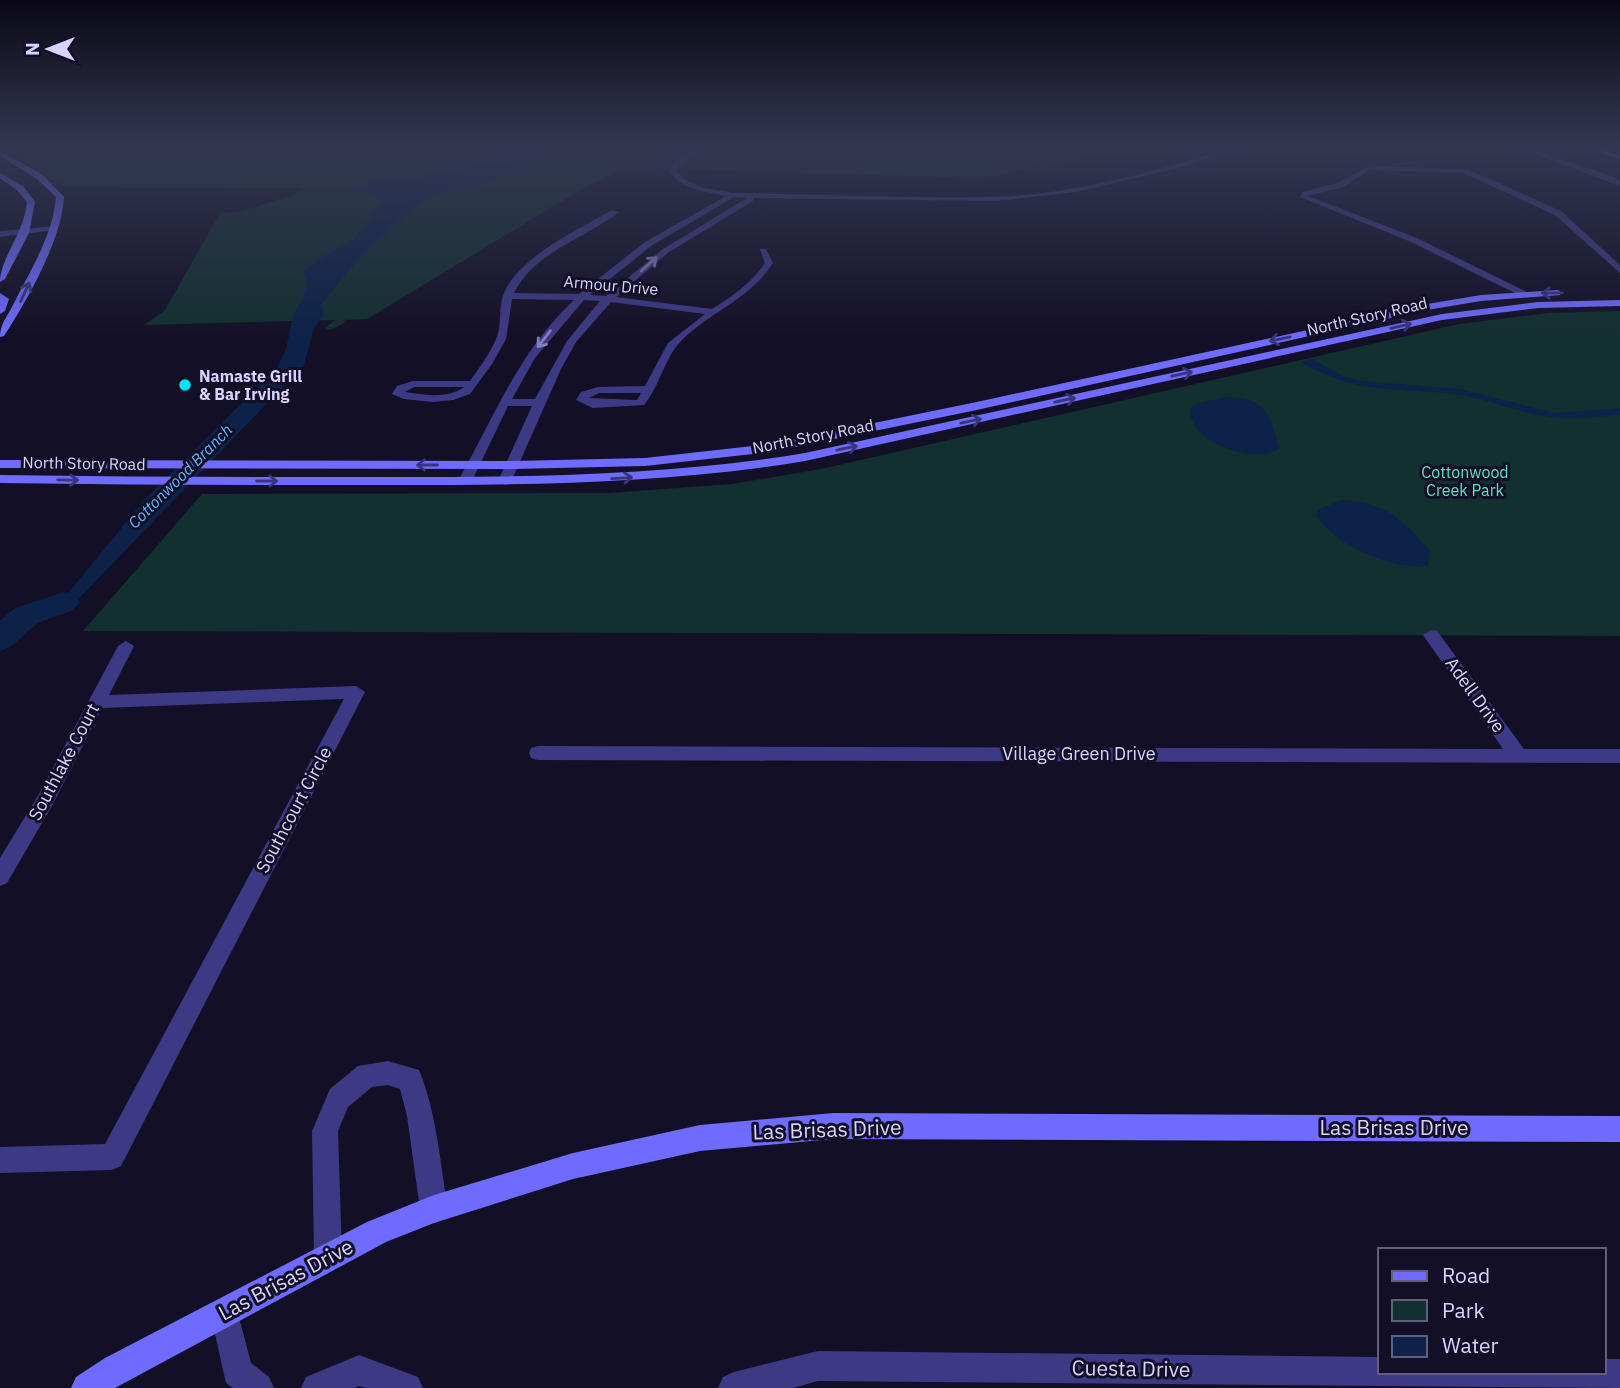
<svg xmlns="http://www.w3.org/2000/svg" width="1620" height="1388" font-family="'IBM Plex Sans',sans-serif">
	<style>
		.green { fill: #12302f }
		.water { fill: #0c2248 }
		.lines { fill: none; stroke-linecap: round; stroke-linejoin: round }
		.river { fill: #0c2248; fill-rule: evenodd }
		.street { fill: #3d3a85; fill-rule: evenodd }
		.secondary { fill: #6f6bff; fill-rule: evenodd }
		.oneway { stroke: #837fbc }
		.oneway2 { stroke: #38347d }
		.poi-dot { fill: #00e5ff; stroke: #130f26; stroke-width: 2.5 }
		.labels { text-anchor: middle; stroke-width: 6; stroke-linejoin: round; paint-order: stroke }
		.far-street-label { font-size: 16px; fill: #d9d4ff; stroke: #130f26 }
		.far-poi-label { font-size: 16px; font-weight: bold; fill: #d9d4ff; stroke: #130f26; text-anchor: start }
		.far-park-label { font-size: 16px; fill: #5fe0c0; stroke: #130f26 }
		.far-water-label { font-size: 16px; font-style: italic; fill: #62b6ff; stroke: #130f26 }
		.street-label { font-size: 18px; fill: #d9d4ff; stroke: #130f26 }
		.near-street-label { font-size: 21px; fill: #d9d4ff; stroke: #130f26 }
	</style>
	<rect width="100%" height="100%" fill="#130f26"/>
	<g class="green">
		<polygon points="0,146 1143,146 981,178 625,168 587,186 367,319 345,320 344,323 330,330 325,328 335,320 144,325 165,310 220,213 243,211 296,194 303,188 64,187"/>
		<polygon points="1620,311 1620,636 83,631 202,494 609,493 732,484 821,469 1459,324 1549,313"/>
	</g>
	<g class="water">
		<path d="M522,146H542C523,157 509,173 489,181C469,188 447,189 427,199C409,208 397,224 382,237C359,258 340,280 321,305L324,315L314,328L304,365L66,612L31,618L0,630V622C18,607 19,613 38,609C50,607 60,599 70,591L145,499L277,368L286,349L293,315L304,296L307,283L303,272L324,256L354,239L384,201L371,194L353,190C376,177 403,179 428,176C459,172 496,163 522,146Z"/>
		<path d="M1312,359L1343,376L1361,381L1460,389L1555,413L1620,408V415C1595,417 1570,420 1545,416C1517,412 1490,400 1462,395C1400,386 1359,397 1301,362Z"/>
		<path d="M1226,397C1267,398 1270,414 1279,449C1254,465 1188,442 1190,409L1196,404Z"/>
		<path d="M1342,500C1386,503 1403,519 1430,551L1428,567C1390,568 1339,548 1316,516L1318,510Z"/>
	</g>
	<g class="lines">
		<path class="river" d="M64,592L76,595L80,602C72,615 54,615 41,622C25,630 18,646 0,651V621L15,608Z"/>
		<g class="street">
			<path d="M700,146H707L679,165L677,172C691,188 713,189 733,193C820,194 908,199 995,197C1076,194 1158,171 1234,146H1243L1186,166L1076,192L996,201L753,198V201L669,252L616,297L712,309C733,296 751,283 765,263L760,249H766L773,263C750,299 712,311 682,340C664,358 660,386 644,405L593,408L576,400L581,392L598,387L645,386L668,343L705,314L611,302L576,342L561,369L510,484L505,485L498,481L532,406H508L472,481L470,484H460L458,481C494,417 519,351 574,300L512,299L506,339L492,364L470,394L453,400L433,402L404,399L392,394L397,386L413,381H470C481,365 495,348 499,329C501,318 499,307 503,296C516,258 579,229 612,210L619,212C585,239 535,251 514,293L579,294L645,242L726,196C704,191 684,190 669,172L674,163ZM734,197L747,198L663,249L606,296L590,295L651,246ZM584,300L600,301L567,341L535,399H512L535,358ZM414,387H464C448,399 423,395 405,392ZM599,393H641L637,400L589,398Z"/>
			<polygon points="1513,146 1522,146 1614,177 1620,181 1620,186"/>
			<polygon points="1369,166 1467,169 1561,211 1620,265 1620,273 1555,215 1463,173 1370,170 1343,187 1308,196 1417,238 1527,292 1527,296 1521,296 1411,242 1300,197 1303,192 1337,183"/>
			<polygon points="58,226 55,230 0,237 0,231"/>
			<polygon points="1431,630 1437,631 1524,749 1620,749 1620,763 538,760 531,758 529,753 531,748 538,746 1503,749 1423,635"/>
			<polygon points="126,641 134,646 109,695 356,686 365,692 121,1166 112,1170 0,1173 0,1147 105,1144 344,699 102,708 53,804 7,883 0,886 0,858 39,794 118,646"/>
			<path d="M388,1061L419,1070C437,1114 440,1163 448,1209L444,1219L434,1223L424,1219L420,1209L407,1116L400,1089L388,1085L372,1087L348,1107L338,1131L342,1257L338,1267L328,1271L318,1267L314,1257L312,1131L330,1089L358,1066Z"/>
			<polygon points="225,1297 235,1302 251,1363 269,1377 274,1388 233,1388 226,1383 210,1312 215,1302"/>
			<polygon points="818,1351 1380,1357 1380,1372 1604,1372 1604,1359 1620,1359 1620,1388 818,1381 793,1388 718,1388 723,1377 734,1372"/>
			<polygon points="359,1355 418,1377 423,1388 366,1388 359,1386 354,1388 301,1388 306,1377"/>
		</g>
		<g class="secondary">
			<polygon points="1582,146 1591,146 1620,155 1620,159"/>
			<path d="M0,151L43,175L64,197C62,239 27,301 4,336L0,337C0,323 8,316 14,303C31,269 53,235 56,197L37,179L0,156Z"/>
			<path d="M0,173L23,186L35,202L29,233L5,279L0,282C0,258 24,234 27,202L17,190L0,178Z"/>
			<polygon points="1557,290 1560,291 1560,295 1481,301 1427,310 972,411 771,452 645,466 513,469 0,468 0,460 513,461 645,458 771,444 972,403 1427,304 1481,295"/>
			<polygon points="0,293 9,299 5,311 0,314"/>
			<path d="M1620,300V306L1538,308L1442,320L805,461C666,484 528,485 387,485C258,485 129,485 0,483V475C129,477 258,477 387,477C527,477 666,476 805,453L1442,314L1538,302Z"/>
			<polygon points="833,1113 1620,1116 1620,1142 833,1139 700,1151 573,1179 434,1223 386,1242 115,1388 71,1388 76,1377 105,1358 367,1222 434,1195 573,1153 700,1125"/>
		</g>
	</g>
	<defs><path id="oneway-shaft" d="M-6 0H5M1.5-3L5.5 0L1.5 3" fill="none" stroke-width="1.6" stroke-linecap="round" stroke-linejoin="round" transform="scale(1.75)"/></defs>
	<g class="oneway">
		<use href="#oneway-shaft" transform="translate(649 264) rotate(-42)"/>
		<use href="#oneway-shaft" transform="translate(544 339) rotate(128)"/>
	</g>
	<g class="oneway2">
		<use href="#oneway-shaft" transform="translate(25 292) rotate(-65)"/>
		<use href="#oneway-shaft" transform="translate(1552 293) rotate(179)"/>
		<use href="#oneway-shaft" transform="translate(1401 326) rotate(-13)"/>
		<use href="#oneway-shaft" transform="translate(1280 339) rotate(168)"/>
		<use href="#oneway-shaft" transform="translate(1182 374) rotate(-12)"/>
		<use href="#oneway-shaft" transform="translate(1065 400) rotate(-12)"/>
		<use href="#oneway-shaft" transform="translate(971 421) rotate(-12)"/>
		<use href="#oneway-shaft" transform="translate(847 448) rotate(-12)"/>
		<use href="#oneway-shaft" transform="translate(427 465) rotate(-180)"/>
		<use href="#oneway-shaft" transform="translate(622 478) rotate(-3)"/>
		<use href="#oneway-shaft" transform="translate(68 480) rotate(1)"/>
		<use href="#oneway-shaft" transform="translate(267 481)"/>
	</g>
	<linearGradient id="sky" x2="0" y2="1"><stop stop-color="#0a0815"/><stop offset="0.43" stop-color="#333752"/><stop offset="1" stop-color="#333752" stop-opacity="0"/></linearGradient>
	<rect width="1620" height="340" fill="url(#sky)"/>
	<circle class="poi-dot" cx="185" cy="385" r="7"/>
	<g class="labels">
		<g class="far-street-label">
			<text transform="translate(611 285) rotate(5)" y="6">Armour Drive</text>
			<text transform="translate(1367 316) rotate(-13)" y="6">North Story Road</text>
			<text transform="translate(813 436) rotate(-11)" y="6">North Story Road</text>
			<text transform="translate(84 463) rotate(1)" y="6">North Story Road</text>
		</g>
		<g class="far-poi-label">
			<text x="199" y="382">Namaste Grill<tspan x="199" dy="18">&amp; Bar Irving</tspan></text>
		</g>
		<g class="far-park-label">
			<text x="1465" y="478">Cottonwood<tspan x="1465" dy="18">Creek Park</tspan></text>
		</g>
		<g class="far-water-label">
			<text transform="translate(180 476) rotate(-45)" y="6">Cottonwood Branch</text>
		</g>
		<g class="street-label">
			<text transform="translate(1475 695) rotate(54)" y="6">Adell Drive</text>
			<text x="1079" y="760">Village Green Drive</text>
			<text transform="translate(64 762) rotate(-62)" y="6">Southlake Court</text>
			<text transform="translate(294 810) rotate(-62)" y="6">Southcourt Circle</text>
		</g>
		<g class="near-street-label">
			<text x="1394" y="1135">Las Brisas Drive</text>
			<text transform="translate(827 1130) rotate(-2)" y="7">Las Brisas Drive</text>
			<text transform="translate(286 1280) rotate(-28)" y="7">Las Brisas Drive</text>
			<text transform="translate(1131 1369) rotate(1)" y="7">Cuesta Drive</text>
		</g>
	</g>
	<rect x="1378" y="1248" width="228" height="126" fill="#130f26" stroke="#625e7d" stroke-width="2"/>
	<rect x="1392" y="1271" width="35" height="10" fill="#6f6bff" stroke="#625e7d" stroke-width="2"/>
	<text x="1442" y="1283" font-size="21" fill="#d9d4ff">Road</text>
	<rect x="1392" y="1300" width="35" height="21" fill="#12302f" stroke="#625e7d" stroke-width="2"/>
	<text x="1442" y="1318" font-size="21" fill="#d9d4ff">Park</text>
	<rect x="1392" y="1336" width="35" height="21" fill="#0c2248" stroke="#625e7d" stroke-width="2"/>
	<text x="1442" y="1353" font-size="21" fill="#d9d4ff">Water</text>
	<g transform="translate(49 49) rotate(270)" stroke="#130f26" stroke-width="5" paint-order="stroke">
	<path d="M0-5L12 26L0 18L-12 26Z" fill="#d9d4ff"/>
	<text y="-10" font-size="19" font-weight="bold" text-anchor="middle" fill="#d9d4ff">N</text>
	</g>
</svg>
